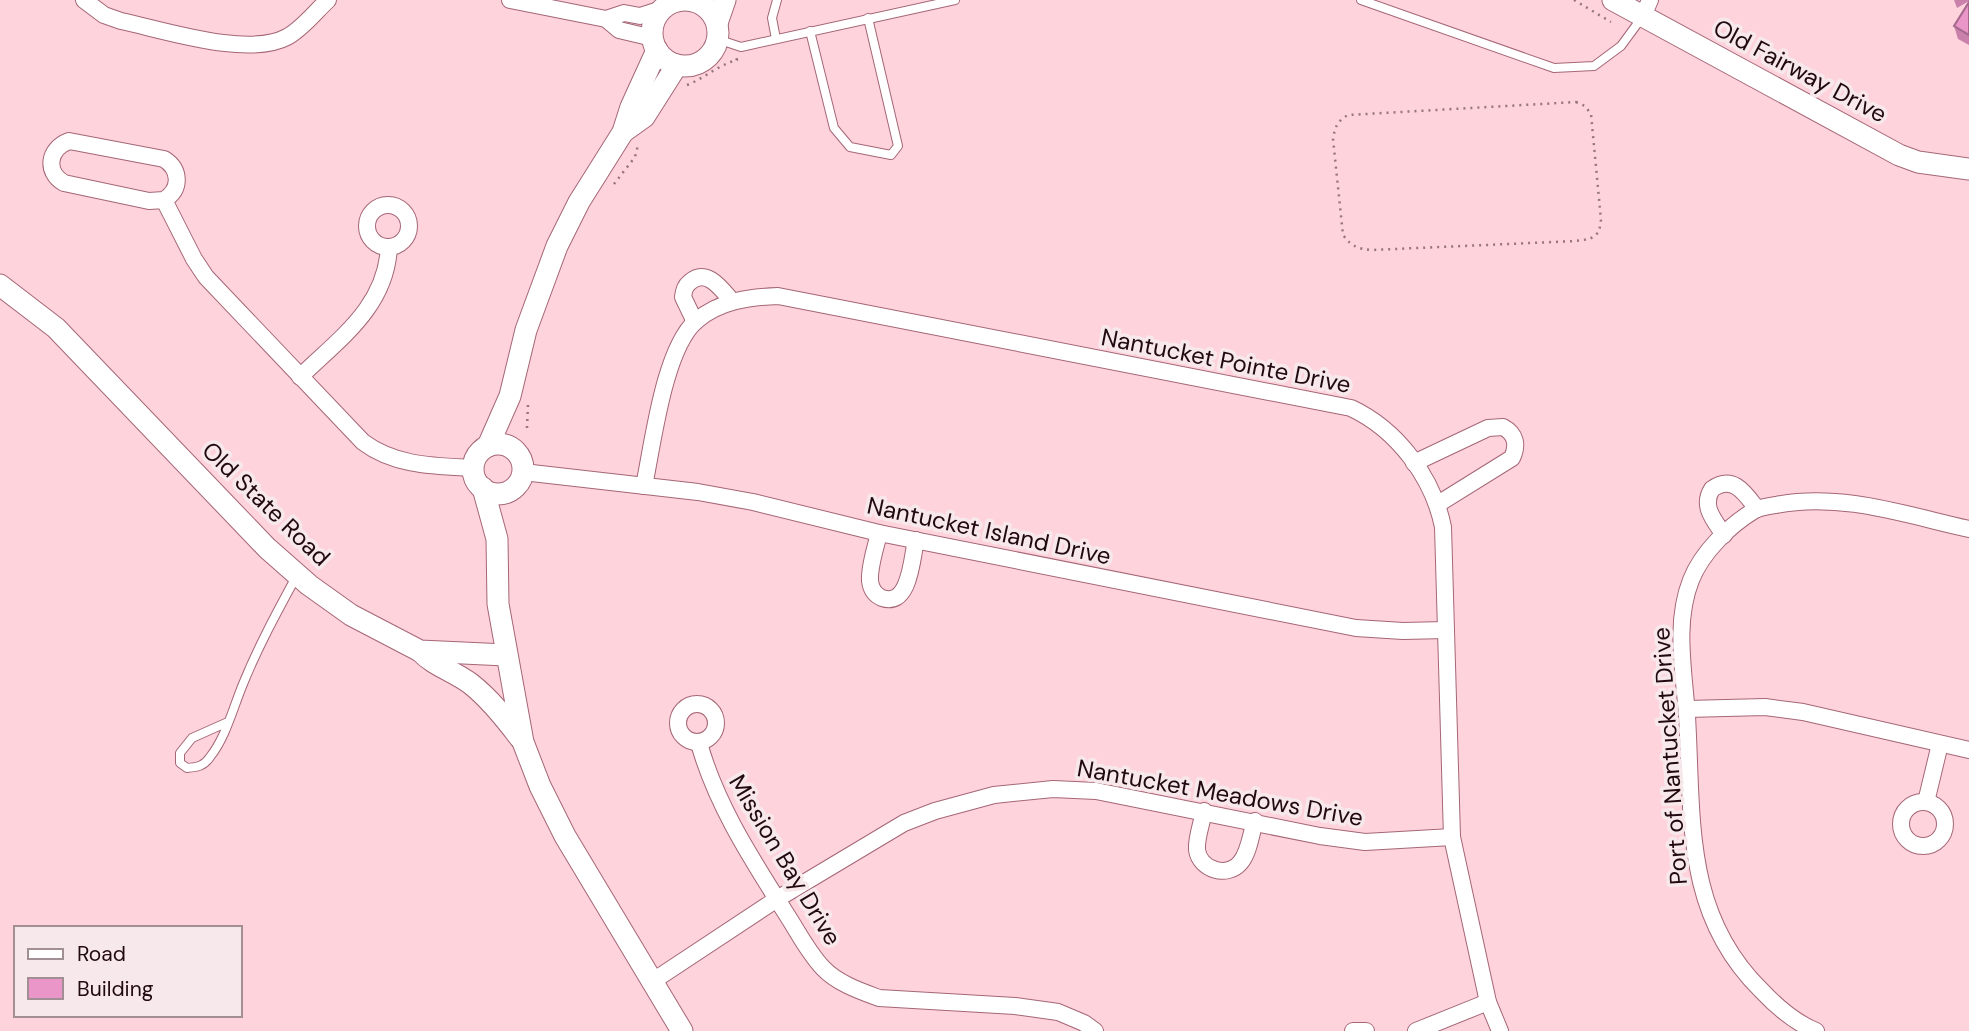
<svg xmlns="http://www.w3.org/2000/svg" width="1969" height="1031" font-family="'DM Sans',sans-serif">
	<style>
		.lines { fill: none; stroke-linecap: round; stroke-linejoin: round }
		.service-casing { stroke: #a56676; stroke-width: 10 }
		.minor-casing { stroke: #a56676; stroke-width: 18 }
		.tertiary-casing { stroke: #a56676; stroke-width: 23 }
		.path { stroke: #97757d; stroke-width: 2.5; stroke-dasharray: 2 5; stroke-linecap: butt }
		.service { stroke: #fff; stroke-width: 8 }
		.minor { stroke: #fff; stroke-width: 16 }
		.tertiary { stroke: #fff; stroke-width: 21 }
		.wall { fill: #c981ac }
		.building { fill: #ea96c8; stroke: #a4698c; stroke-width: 2 }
		.labels { text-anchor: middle; stroke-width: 7; stroke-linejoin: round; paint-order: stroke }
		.street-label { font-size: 24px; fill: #20090f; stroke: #f7e9eb }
	</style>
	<rect width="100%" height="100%" fill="#fed3dc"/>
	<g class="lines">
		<g class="service-casing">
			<g id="service">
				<polyline points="1361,0 1554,68 1594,66 1621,46 1643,16"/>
				<polyline points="810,31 834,128 850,147 891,155 898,146 868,18"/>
				<polyline points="717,39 741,47 955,0"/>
				<polyline points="776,39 772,18 777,0"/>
				<path d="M228,722L192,738L180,753V763L187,768C198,767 204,766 210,757C226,737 233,708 243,684C258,647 277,612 296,577"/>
			</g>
		</g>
		<g class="minor-casing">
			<g id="minor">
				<path d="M84,0L104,15L121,21C164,30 248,58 287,37C302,29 315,12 328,0"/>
				<polyline points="510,0 606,19 619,30 653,38"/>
				<polyline points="1643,16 1650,0"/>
				<polyline points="606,19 624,13 640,16 665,8"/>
				<path d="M164,200C182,189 180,169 164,159L69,141C48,149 45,172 64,183L149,201L164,200L194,259L206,277L363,442C395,466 434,466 473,468"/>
				<circle cx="388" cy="226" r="21"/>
				<path d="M695,322L683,297C684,290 685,286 690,282C707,267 722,290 732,301"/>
				<path d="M300,377C340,338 386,307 389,247"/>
				<path d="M1414,463L1488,428L1503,427C1516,434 1518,445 1512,458L1438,504"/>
				<polyline points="523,472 698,492 753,502 879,533 1356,628 1403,631 1446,630"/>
				<path d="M644,486C653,443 664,349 696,321C719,301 749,297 778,296L1351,408C1398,430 1433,478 1443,527L1452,837L1488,1002L1500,1031"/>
				<path d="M879,533C876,547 869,566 870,581C871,589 875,595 882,598C910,608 912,557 916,540"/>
				<path d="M1724,535C1714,520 1701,506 1712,489C1733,474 1745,493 1757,509"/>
				<circle cx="697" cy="723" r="19"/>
				<polyline points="1687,709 1765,707 1803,712 1969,750"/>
				<path d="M699,743C716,805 753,861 787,915C798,932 808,952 823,968C837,983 860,991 879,998L1015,1006L1058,1012L1084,1023L1095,1031"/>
				<polyline points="1926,802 1940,744"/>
				<circle cx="1923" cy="824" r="22"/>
				<path d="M1204,811C1202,823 1196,838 1197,850C1200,870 1227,878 1240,863C1249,853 1251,834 1255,821"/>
				<polyline points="653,981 777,899 904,823 935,811 994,795 1053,789 1096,791 1320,836 1365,842 1452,837"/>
				<polyline points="1353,1031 1366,1031"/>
				<polyline points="1416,1031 1488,1002"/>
				<path d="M1816,1031C1796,1023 1776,1006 1761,990C1683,913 1693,818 1687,716C1684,671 1674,623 1691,580C1702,552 1730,525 1755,510C1761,507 1769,506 1776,505C1840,492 1906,515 1969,529"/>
			</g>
		</g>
		<g class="tertiary-casing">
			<g id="tertiary">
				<polyline points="1613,0 1899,155 1918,162 1969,169"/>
				<circle cx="685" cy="33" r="33"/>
				<polyline points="717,23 725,0"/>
				<polyline points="623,132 644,117 677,65"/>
				<polyline points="0,285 56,328 267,548 309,585 351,615 420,651 506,655"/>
				<circle cx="498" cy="469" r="25"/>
				<polyline points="488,446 510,396 526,330 557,246 579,202 623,132 631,107 657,50"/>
				<polyline points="483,488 497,539 498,604 523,742 540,786 565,836 682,1031"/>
				<path d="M420,651C434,666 454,671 471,684C490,699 505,718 520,738"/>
			</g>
		</g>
		<g class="path">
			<polyline points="1574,0 1611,22"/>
			<path d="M687,85C705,78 718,65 737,60L736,57"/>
			<path d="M1576,102L1585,106L1591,114L1601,220L1599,232L1590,239L1576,241L1372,250C1358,249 1351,246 1343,235L1333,139C1335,127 1337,121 1348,115Z"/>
			<polyline points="614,184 635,157 638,145"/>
			<polyline points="527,428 528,404"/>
		</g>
		<use href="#service" class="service"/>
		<use href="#minor" class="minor"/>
		<use href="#tertiary" class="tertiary"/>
	</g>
	<g class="wall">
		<polygon points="1954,0 1969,0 1969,1 1957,8"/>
		<polygon points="1969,2 1969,45 1958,39 1954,26"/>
	</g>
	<polygon class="building" points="1969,2 1969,35 1954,26"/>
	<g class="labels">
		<g class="street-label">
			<text transform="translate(1800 71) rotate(28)" y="8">Old Fairway Drive</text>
			<text transform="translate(1226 361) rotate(11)" y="8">Nantucket Pointe Drive</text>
			<text transform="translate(266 504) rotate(44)" y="8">Old State Road</text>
			<text transform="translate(989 531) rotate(12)" y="8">Nantucket Island Drive</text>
			<text transform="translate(1670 756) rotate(-94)" y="8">Port of Nantucket Drive</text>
			<text transform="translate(1220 793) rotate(10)" y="8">Nantucket Meadows Drive</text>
			<text transform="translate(785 860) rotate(59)" y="8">Mission Bay Drive</text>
		</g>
	</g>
	<rect x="14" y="926" width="228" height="91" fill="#f7e9eb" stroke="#a18f93" stroke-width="2"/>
	<rect x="28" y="949" width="35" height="10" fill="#ffffff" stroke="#a18f93" stroke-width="2"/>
	<text x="77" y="961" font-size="21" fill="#20090f">Road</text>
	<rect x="28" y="978" width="35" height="21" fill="#ea96c8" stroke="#a18f93" stroke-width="2"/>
	<text x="77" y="996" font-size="21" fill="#20090f">Building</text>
</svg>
